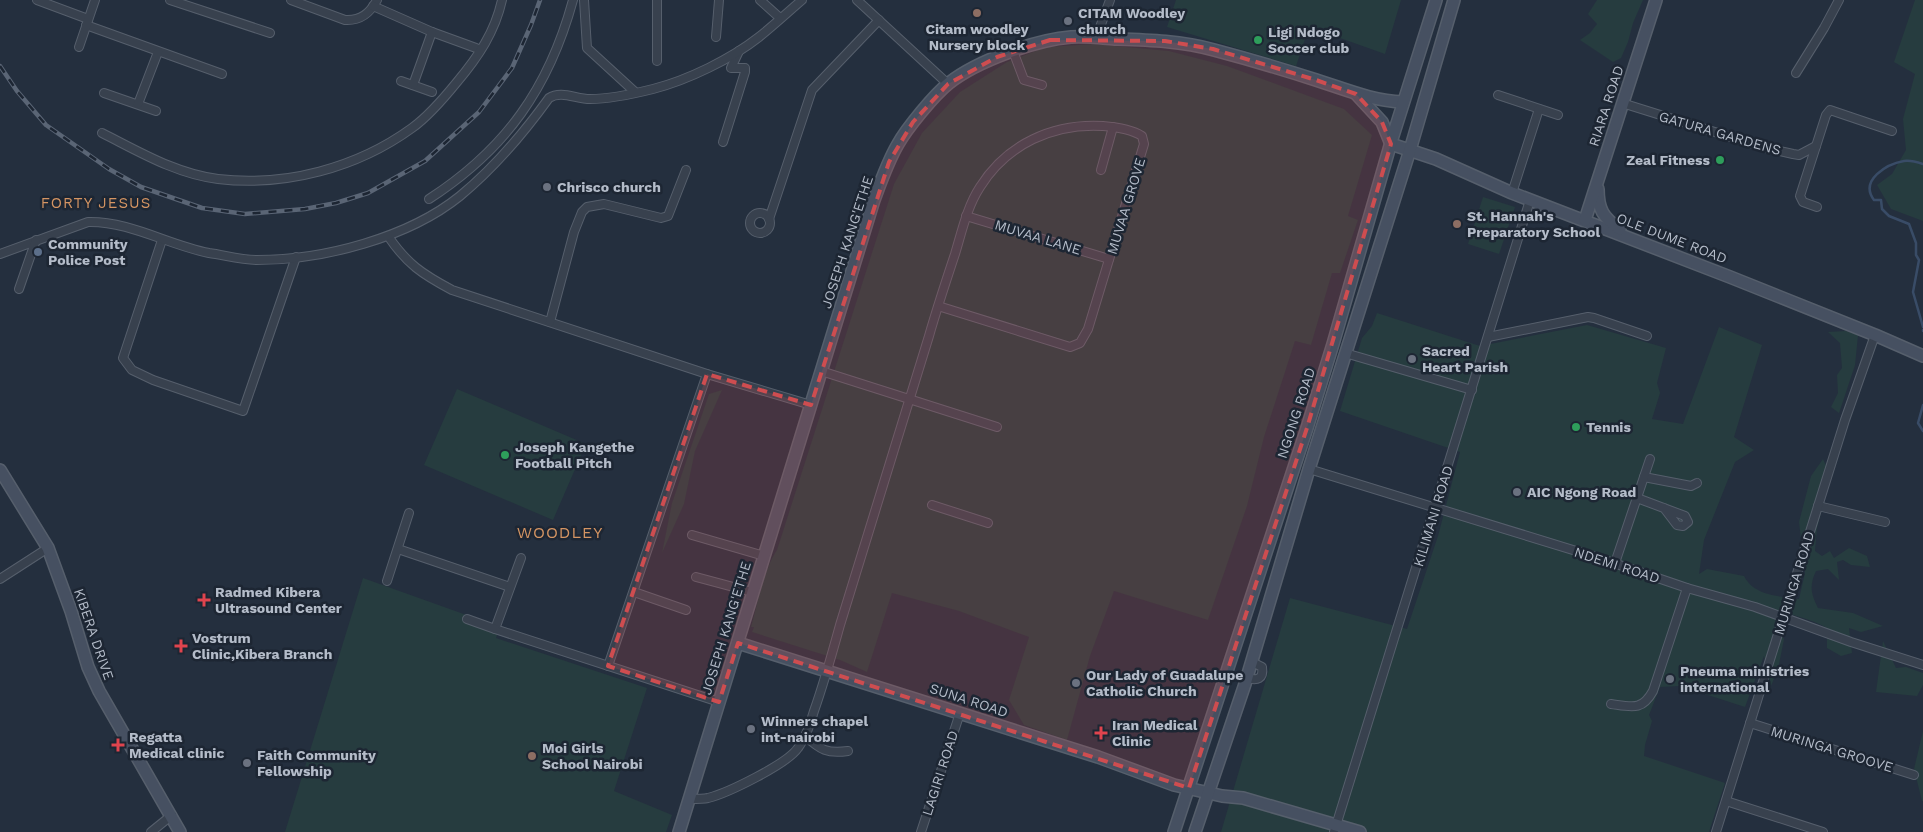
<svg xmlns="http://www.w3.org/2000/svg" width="1923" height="832" font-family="'Work Sans',sans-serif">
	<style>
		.green { fill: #263c3f }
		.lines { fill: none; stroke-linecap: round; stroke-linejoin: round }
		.stream { stroke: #394c67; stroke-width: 2.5 }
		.street-casing { stroke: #565f6c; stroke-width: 10 }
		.secondary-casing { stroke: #565f6c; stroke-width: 14 }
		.street { stroke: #38414e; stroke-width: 8 }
		.secondary { stroke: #465061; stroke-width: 11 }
		.rail-casing { stroke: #5a6575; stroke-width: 4.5 }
		.rail { stroke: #1d2633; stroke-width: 2.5; stroke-dasharray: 8; stroke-linecap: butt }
		.marked { fill: #ce4d50; fill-opacity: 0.2; stroke: #ce4d50; stroke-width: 4; stroke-dasharray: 10 6; stroke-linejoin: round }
		.education-dot { fill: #8d6e63; stroke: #1d2633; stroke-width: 2 }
		.worship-dot { fill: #6b7280; stroke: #1d2633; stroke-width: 2 }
		.leisure-dot { fill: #2e9e5b; stroke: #1d2633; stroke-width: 2 }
		.service-dot { fill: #5c6f8a; stroke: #1d2633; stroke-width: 2 }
		.health-dot { fill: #e0444e; stroke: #1d2633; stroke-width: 2 }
		.labels { text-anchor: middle; stroke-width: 5; stroke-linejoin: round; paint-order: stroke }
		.poi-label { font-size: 14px; font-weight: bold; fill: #b4bcc9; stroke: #1d2633; text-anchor: start }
		.street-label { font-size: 14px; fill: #b4bcc9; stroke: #1d2633 }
		.neighbourhood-label { font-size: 15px; letter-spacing: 1px; fill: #d59563; stroke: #1d2633 }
		.quarter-label { font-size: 16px; letter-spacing: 1px; fill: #d59563; stroke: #1d2633 }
	</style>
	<rect width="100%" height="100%" fill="#242f3e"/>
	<g class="green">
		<polygon points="1176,0 1401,0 1385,54 1309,27 1296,66 1167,27"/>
		<polygon points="1597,0 1643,0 1633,23 1628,42 1621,58 1613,62 1580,40 1590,33 1597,24 1588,14"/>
		<polygon points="1915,0 1923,0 1923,221 1891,209 1877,185 1892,174 1906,150 1903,119 1915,74 1894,62"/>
		<path d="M1094,44L1169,51L1227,66L1344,109L1372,135L1348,216L1358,220L1340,273H1332L1311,345L1295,341L1264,437L1247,506L1208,620L1114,591L1090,656L1067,740L1024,725L1009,700L1029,637L959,611L892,593L867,672L840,660L752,632L754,627H751C758,602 763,571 777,550L894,184L922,133L960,92L1007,62L1046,47Z"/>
		<polygon points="1483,197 1515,207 1499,254 1468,244"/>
		<path d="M1377,313L1480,346L1587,325L1666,348L1657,383L1660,393L1652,419L1683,424L1719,327L1762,345L1734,437L1754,450L1735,462L1704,540L1699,574L1707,569L1744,576C1754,596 1779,596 1799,599L1805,573L1799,522L1811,476L1823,459L1831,476L1817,528L1815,551L1822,556L1830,551L1834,558L1849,548L1867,556L1870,567L1851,565L1843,560L1837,562L1839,580L1828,569L1816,571C1809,586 1811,594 1818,608L1853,613L1883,626L1861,632L1849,628L1852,653L1841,656L1827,648V628C1812,619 1796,617 1780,610L1774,626L1784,639L1778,669L1771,686L1764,656L1745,707L1680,686L1660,687L1649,715L1652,721L1645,745L1644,756L1725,783L1709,832H1221L1290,598L1407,629L1438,536L1460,452L1340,411L1362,338L1372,326Z"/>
		<polygon points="1846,331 1858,335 1855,365 1839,413 1831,407 1838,393 1837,375 1842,368 1840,343 1828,332"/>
		<polygon points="457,389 586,444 553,520 424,465"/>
		<polygon points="722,390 695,451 684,504 662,553 672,503 709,394"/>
		<polygon points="363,578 500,627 496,638 647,688 614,791 672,815 666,832 285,832"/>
		<polygon points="1883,641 1896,668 1906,667 1923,673 1923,685 1917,696 1876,692"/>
		<polygon points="1923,731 1923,801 1922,801 1914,769"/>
	</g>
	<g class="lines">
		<g class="stream">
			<path d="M1923,164C1917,162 1910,160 1904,161C1887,164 1859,180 1874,200H1881L1882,209L1889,216L1909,224L1916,243V255L1919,260L1913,292L1923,327"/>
			<polyline points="1923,330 1923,331"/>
			<polyline points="1923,405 1918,423 1923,431"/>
		</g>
		<g class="street-casing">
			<g id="street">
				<polyline points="37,0 88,19"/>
				<polyline points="170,0 270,33"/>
				<path d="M291,0L345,20C361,21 370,13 377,0"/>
				<polyline points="584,0 587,48 635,92"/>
				<polyline points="760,0 780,18"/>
				<polyline points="857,0 948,84"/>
				<polyline points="373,6 432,32 476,48"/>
				<polyline points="86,25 222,74"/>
				<polyline points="716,37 719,0"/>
				<polyline points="1096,38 1110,0"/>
				<polyline points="79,47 95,0"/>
				<polyline points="1013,51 1024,80 1042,85"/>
				<polyline points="657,61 657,0"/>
				<polyline points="1796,73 1824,28 1839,0"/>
				<polyline points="401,81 432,92"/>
				<polyline points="413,85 432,32"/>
				<polyline points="104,93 156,111"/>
				<polyline points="1498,95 1558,115"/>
				<polyline points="1622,103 1766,148 1793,154 1799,155 1816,146"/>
				<polyline points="138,104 158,52"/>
				<path d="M102,133C138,151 176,174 218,179C285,187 357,168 412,128C429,116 444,98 457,82C478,57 495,32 502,0"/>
				<polyline points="723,142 745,72 745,68 731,68 739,51"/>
				<polyline points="1101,170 1113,127"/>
				<polyline points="1512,193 1539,109"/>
				<path d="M429,199C506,149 549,88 573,0"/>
				<polyline points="1817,207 1803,202 1800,196 1826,115 1830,110 1892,131"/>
				<circle cx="760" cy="223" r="10"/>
				<polyline points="966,216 1109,259"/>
				<polyline points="769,219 812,90 879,20"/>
				<path d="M388,236C407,264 422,274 452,290L707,374L811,405"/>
				<polyline points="162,240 123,358 132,370 153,380 243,411 296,257"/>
				<path d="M0,254L88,222C130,221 168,245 209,253C224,255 241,260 257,260C323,260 408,238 460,196C494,168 523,134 549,98C561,90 576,99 590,99C610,99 633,94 653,89C688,80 731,59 759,37C774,25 788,12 802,0"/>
				<polyline points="19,289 36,240"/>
				<polyline points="550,322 574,232 582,212 587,207 604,204 661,218 668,216 686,170"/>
				<polyline points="1488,337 1588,317 1594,318 1647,336"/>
				<polyline points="1345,353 1472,390"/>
				<polyline points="821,371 997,427"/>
				<polyline points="1309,469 1599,558 1687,588 1755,607 1851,642 1923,665"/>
				<polyline points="1644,477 1691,486 1697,483"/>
				<polyline points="1637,498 1685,516 1688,522 1683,526 1677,525 1664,508"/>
				<polyline points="932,505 988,523"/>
				<polyline points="1818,506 1885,522"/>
				<polyline points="692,535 764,556"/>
				<polyline points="398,549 510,587"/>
				<polyline points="521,558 495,629 719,702"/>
				<polyline points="1615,563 1650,459"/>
				<polyline points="696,577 752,592"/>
				<polyline points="0,579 48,548"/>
				<polyline points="387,581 409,513"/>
				<polyline points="634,592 686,610"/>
				<polyline points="467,619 495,629"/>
				<polyline points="608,666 707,374"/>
				<path d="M1247,678C1257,681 1264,679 1262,667L1252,662"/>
				<path d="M1611,704C1632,707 1642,711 1653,691L1687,588"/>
				<polyline points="1750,723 1914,775"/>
				<path d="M805,736C821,750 827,754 848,751"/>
				<path d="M690,799C696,799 703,799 708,798C728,793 787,764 798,748C806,737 810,724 814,711C824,683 832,654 840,625C869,528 900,432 929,336C937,308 946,281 955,254C962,231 967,207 980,187C1007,144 1053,123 1103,126C1116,127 1131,129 1142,136L1144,144L1088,329L1080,343L1070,347L938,306"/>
				<polyline points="1726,801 1823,832"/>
				<polyline points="151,832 172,815"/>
				<polyline points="921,832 960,713"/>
				<polyline points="1334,832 1530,200"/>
				<polyline points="1716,832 1845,420 1875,335"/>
			</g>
		</g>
		<g class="secondary-casing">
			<g id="secondary">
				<polyline points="1357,95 1382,122 1391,144 1436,159 1512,193 1730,277 1875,335 1923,356"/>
				<path d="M1598,189C1598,209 1603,218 1620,229"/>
				<polyline points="1585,220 1656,0"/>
				<polyline points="0,470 48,548 71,611 88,667 99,691 180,832"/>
				<polyline points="738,643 1098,757 1174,785 1222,796 1243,798 1360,832"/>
				<path d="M679,832L874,200C881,181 888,161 898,144C907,128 934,95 949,83C977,61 1035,40 1071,37C1086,36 1102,38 1117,39C1149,40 1182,41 1214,50C1248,59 1282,69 1316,80C1345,89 1372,101 1403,102"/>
				<polyline points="1174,832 1307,428 1333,344 1392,139 1436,0"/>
				<polyline points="1195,832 1245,684 1309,469 1410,150 1454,0"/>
			</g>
		</g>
		<use href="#street" class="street"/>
		<use href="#secondary" class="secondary"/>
		<g class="rail-casing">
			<polyline id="rail" points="0,66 17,91 46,125 109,169 141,187 202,208 245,214 305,209 336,203 368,193 425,161 479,112 512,68 531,25 540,0"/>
		</g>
		<use href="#rail" class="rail"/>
	</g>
	<path class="marked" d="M1050,40L1165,41L1213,49L1316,80L1356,94L1382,122L1391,144L1307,428L1189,788L738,643L719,702L608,666L707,374L811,405L889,162L913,122L948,84L997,57Z"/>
	<g class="education-dot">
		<circle cx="977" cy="13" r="5"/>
		<circle cx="1457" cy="224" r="5"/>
		<circle cx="532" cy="756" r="5"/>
	</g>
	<g class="worship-dot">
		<circle cx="1068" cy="21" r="5"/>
		<circle cx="547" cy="187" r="5"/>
		<circle cx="1412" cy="359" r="5"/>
		<circle cx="1517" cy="492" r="5"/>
		<circle cx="1670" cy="679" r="5"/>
		<circle cx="1076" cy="683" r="5"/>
		<circle cx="751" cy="729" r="5"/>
		<circle cx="247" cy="763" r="5"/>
	</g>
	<g class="leisure-dot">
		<circle cx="1258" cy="40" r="5"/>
		<circle cx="1720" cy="160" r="5"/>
		<circle cx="1576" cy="427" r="5"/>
		<circle cx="505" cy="455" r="5"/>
	</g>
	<circle class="service-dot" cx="38" cy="252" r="5"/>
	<g class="health-dot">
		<path d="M201.5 592.5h5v5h5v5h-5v5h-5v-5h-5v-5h5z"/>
		<path d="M178.5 638.5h5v5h5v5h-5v5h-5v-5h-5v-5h5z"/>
		<path d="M1098.5 725.5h5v5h5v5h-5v5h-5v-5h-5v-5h5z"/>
		<path d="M115.5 737.5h5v5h5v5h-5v5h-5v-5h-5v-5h5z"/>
	</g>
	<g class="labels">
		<g class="poi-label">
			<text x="1078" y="18">CITAM Woodley<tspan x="1078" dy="16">church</tspan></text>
			<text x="977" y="34" text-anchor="middle">Citam woodley<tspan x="977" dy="16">Nursery block</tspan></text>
			<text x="1268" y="37">Ligi Ndogo<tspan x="1268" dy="16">Soccer club</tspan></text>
			<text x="1710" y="165" text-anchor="end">Zeal Fitness</text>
			<text x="557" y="192">Chrisco church</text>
			<text x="1467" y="221">St. Hannah's<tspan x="1467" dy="16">Preparatory School</tspan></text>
			<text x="48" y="249">Community<tspan x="48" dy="16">Police Post</tspan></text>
			<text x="1422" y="356">Sacred<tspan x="1422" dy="16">Heart Parish</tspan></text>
			<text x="1586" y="432">Tennis</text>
			<text x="515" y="452">Joseph Kangethe<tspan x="515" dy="16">Football Pitch</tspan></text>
			<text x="1527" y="497">AIC Ngong Road</text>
			<text x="215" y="597">Radmed Kibera<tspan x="215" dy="16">Ultrasound Center</tspan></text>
			<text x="192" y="643">Vostrum<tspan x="192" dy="16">Clinic,Kibera Branch</tspan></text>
			<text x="1680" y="676">Pneuma ministries<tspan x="1680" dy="16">international</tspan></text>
			<text x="1086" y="680">Our Lady of Guadalupe<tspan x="1086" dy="16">Catholic Church</tspan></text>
			<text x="761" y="726">Winners chapel<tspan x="761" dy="16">int-nairobi</tspan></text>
			<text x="1112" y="730">Iran Medical<tspan x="1112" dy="16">Clinic</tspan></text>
			<text x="129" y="742">Regatta<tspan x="129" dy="16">Medical clinic</tspan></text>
			<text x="542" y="753">Moi Girls<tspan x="542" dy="16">School Nairobi</tspan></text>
			<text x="257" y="760">Faith Community<tspan x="257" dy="16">Fellowship</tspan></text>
		</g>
		<g class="street-label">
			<text transform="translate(1606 106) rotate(-72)" y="5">RIARA ROAD</text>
			<text transform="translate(1720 133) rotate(16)" y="5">GATURA GARDENS</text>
			<text transform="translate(1126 206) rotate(-73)" y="5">MUVAA GROVE</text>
			<text transform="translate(1038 237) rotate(17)" y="5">MUVAA LANE</text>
			<text transform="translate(1672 238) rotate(21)" y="5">OLE DUME ROAD</text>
			<text transform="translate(847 242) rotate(-72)" y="5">JOSEPH KANG'ETHE</text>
			<text transform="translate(1296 413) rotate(-72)" y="5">NGONG ROAD</text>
			<text transform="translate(1433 516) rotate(-73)" y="5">KILIMANI ROAD</text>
			<text transform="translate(1617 565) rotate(18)" y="5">NDEMI ROAD</text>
			<text transform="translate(1794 583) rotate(-73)" y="5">MURINGA ROAD</text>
			<text transform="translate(726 628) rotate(-73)" y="5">JOSEPH KANG'ETHE</text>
			<text transform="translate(94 634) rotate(71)" y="5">KIBERA DRIVE</text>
			<text transform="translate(969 700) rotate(18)" y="5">SUNA ROAD</text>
			<text transform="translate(1832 749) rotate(17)" y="5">MURINGA GROOVE</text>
			<text transform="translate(940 773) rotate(-72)" y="5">LAGIRI ROAD</text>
		</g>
		<g class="neighbourhood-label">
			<text x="96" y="208">FORTY JESUS</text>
		</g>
		<g class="quarter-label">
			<text x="560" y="538">WOODLEY</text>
		</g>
	</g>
</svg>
